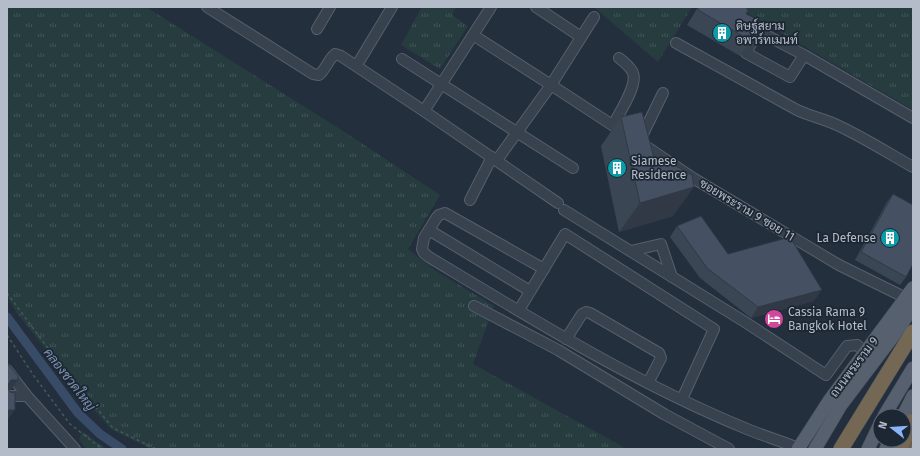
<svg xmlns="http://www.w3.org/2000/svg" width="920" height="456" font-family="'Fira Sans',Sarabun,sans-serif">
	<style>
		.grass { fill: url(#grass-tufts) }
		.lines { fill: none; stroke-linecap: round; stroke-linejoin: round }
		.canal { stroke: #394c67; stroke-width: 9 }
		.minor-casing { stroke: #565f6c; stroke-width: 12 }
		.major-casing { stroke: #414a57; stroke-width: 14 }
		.highway-casing { stroke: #434c59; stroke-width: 16 }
		.path { stroke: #44595c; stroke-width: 1.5; stroke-dasharray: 3 3; stroke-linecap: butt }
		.minor { stroke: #38414e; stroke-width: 10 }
		.major { stroke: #56606e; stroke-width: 13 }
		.highway { stroke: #746855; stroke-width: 15 }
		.highway-bridge-casing { stroke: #434c59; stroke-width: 16; stroke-linecap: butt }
		.highway-bridge { stroke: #746855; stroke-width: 15 }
		.wall { fill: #3b4654 }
		.shaded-wall { fill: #303945 }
		.building { fill: #455162; stroke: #303945 }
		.labels { text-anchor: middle; stroke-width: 3.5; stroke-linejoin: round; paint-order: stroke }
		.poi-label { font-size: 12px; fill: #b4bcc9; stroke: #1d2633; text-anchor: start }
		.street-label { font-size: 12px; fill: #b4bcc9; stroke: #1d2633 }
		.water-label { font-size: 13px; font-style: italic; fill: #7c92b1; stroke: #1d2633 }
	</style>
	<defs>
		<pattern id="grass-tufts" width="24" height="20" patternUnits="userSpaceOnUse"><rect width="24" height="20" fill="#263c3f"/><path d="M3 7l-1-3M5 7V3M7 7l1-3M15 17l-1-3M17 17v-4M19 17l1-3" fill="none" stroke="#435659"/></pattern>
	</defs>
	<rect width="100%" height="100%" fill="#242f3e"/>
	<g class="grass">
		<polygon points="7,7 146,7 340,129 440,195 408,249 436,271 494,306 473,364 627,449 151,449 111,429 95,411 17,313 7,297"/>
		<polygon points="422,7 456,7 452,15 468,26 440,69 401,45"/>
		<polygon points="594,7 692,7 658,62"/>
		<polygon points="737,7 913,7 913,110"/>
		<polygon points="82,431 106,449 86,449 79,439"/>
	</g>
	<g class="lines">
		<polyline class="canal" points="7,317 78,413 100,434 122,449"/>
		<g class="minor-casing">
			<g id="minor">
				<path d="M207,7L313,74L319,75C326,69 328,60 335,54L341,56L424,111L558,203"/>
				<polyline points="536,7 581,37"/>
				<polyline points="317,29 330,7"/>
				<polyline points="473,35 551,85 626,134"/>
				<path d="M676,43L797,110C810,116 824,119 837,125C863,137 888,153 913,167"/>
				<polyline points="804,55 790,77 746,53 758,31 804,55 913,118"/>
				<polyline points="402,59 573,168"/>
				<polyline points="360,60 392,7"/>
				<polyline points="424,111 491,7"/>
				<path d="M613,125C619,113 640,83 632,71C629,66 623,61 619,58"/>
				<polyline points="641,138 663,93"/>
				<polyline points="641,143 693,178 839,265 906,298"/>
				<polyline points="497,160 551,85 594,17"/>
				<polyline points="470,200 492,157"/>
				<polyline points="564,210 745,322 826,375 847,346 857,345 865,352"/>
				<polyline points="429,230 530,291"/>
				<polyline points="631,251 661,244 672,277"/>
				<path d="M544,269L445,213L439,215L437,217L424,238L422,249L424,253L429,257C532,319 635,383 747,429C764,436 781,441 798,448"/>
				<polyline points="474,306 558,350 664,414 729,449"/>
				<polyline points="519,310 565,234 714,329 682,399"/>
				<polyline points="566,339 582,314 586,312 590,313 659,353 661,358 648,383"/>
				<polyline points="7,370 27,396 75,449"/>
				<polyline points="7,396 27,396"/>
			</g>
		</g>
		<g class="major-casing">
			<g id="major">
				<polyline points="884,416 913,368"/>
				<polyline points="903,416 913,396"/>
				<polyline points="798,449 829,401 913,288"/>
				<polyline points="815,449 841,405 894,335 913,307"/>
				<polyline points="868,449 880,424"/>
				<polyline points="886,449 891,440"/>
			</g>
		</g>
		<g class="highway-casing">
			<g id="highway">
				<polyline points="841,449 913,332"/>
				<polyline points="913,449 913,448"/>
			</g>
		</g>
		<g class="path">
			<polyline points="7,293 56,359 113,428 156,449"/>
			<polyline points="7,335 34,376 70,424 102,449"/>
		</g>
		<use href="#minor" class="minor"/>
		<use href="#major" class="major"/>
		<use href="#highway" class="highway"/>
		<g class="highway-bridge-casing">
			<polyline id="highway-bridge" points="900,449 913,421"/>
		</g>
		<use href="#highway-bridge" class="highway-bridge"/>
	</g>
	<g class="wall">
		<polygon points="698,7 749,7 747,10 746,14 751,35 751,41 740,56 687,25"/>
		<polygon points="621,117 673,216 619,232 601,146"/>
		<polygon points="893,194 906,277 900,285 855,260 887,202"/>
		<polygon points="677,226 728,254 814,301 751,318 700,278 670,237"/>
	</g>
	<g class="shaded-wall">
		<polygon points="694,187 673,216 619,232 640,203"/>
		<polygon points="822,290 814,301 751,318 758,307"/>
		<polygon points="11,380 18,380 11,390 7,390 7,386"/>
		<polygon points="7,410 15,410 8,419 7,420"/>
	</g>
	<g class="building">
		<polygon points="699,7 746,7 748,11 746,14 759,20 751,35 751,41 698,10"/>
		<polygon points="642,112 655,162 665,160 692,175 694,187 640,203 621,117"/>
		<polygon points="893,194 913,205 913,264 906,277 861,252"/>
		<polygon points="701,216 728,254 790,237 822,290 758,307 707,268 677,226"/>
		<polygon points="7,365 9,365 18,376 18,380 11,380 7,386 10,392 15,393 15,410 7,410"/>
	</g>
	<defs>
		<g id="building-disc" transform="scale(1)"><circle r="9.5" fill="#0f9aa8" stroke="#1d2633"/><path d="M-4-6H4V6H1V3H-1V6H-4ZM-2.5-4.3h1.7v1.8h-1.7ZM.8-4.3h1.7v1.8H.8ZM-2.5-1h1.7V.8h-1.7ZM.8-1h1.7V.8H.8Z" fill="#fff"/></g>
		<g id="hotel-disc" transform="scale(1)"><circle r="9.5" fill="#d1479c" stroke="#1d2633"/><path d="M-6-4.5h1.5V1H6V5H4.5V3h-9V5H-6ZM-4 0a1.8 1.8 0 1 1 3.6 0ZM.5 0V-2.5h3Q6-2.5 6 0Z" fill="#fff"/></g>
	</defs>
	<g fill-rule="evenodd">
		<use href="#building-disc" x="722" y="33"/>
		<use href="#building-disc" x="617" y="168"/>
		<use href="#building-disc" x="890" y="238"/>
		<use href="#hotel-disc" x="774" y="319"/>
	</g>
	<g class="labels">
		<g class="poi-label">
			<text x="736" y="30">ดิษฐ์สยาม<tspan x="736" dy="14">อพาร์ทเมนท์</tspan></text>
			<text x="631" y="165">Siamese<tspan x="631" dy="14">Residence</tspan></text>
			<text x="876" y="242" text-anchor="end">La Defense</text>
			<text x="788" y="316">Cassia Rama 9<tspan x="788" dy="14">Bangkok Hotel</tspan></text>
		</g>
		<g class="street-label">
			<text transform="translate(747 210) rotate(31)" y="4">ซอยพระราม 9 ซอย 11</text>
			<text transform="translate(854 367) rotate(-53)" y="4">ถนนพระราม 9</text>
		</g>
		<g class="water-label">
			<text transform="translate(70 379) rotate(52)" y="5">คลองชวดใหญ่</text>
		</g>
	</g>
	<rect width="920" height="456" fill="none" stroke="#b4bcc9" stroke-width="16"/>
	<g transform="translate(892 428) rotate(287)"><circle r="19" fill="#1d2633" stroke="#59626f"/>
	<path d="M0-3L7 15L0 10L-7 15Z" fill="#8ab4f8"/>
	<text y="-6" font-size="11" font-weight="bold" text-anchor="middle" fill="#b4bcc9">N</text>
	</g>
</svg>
